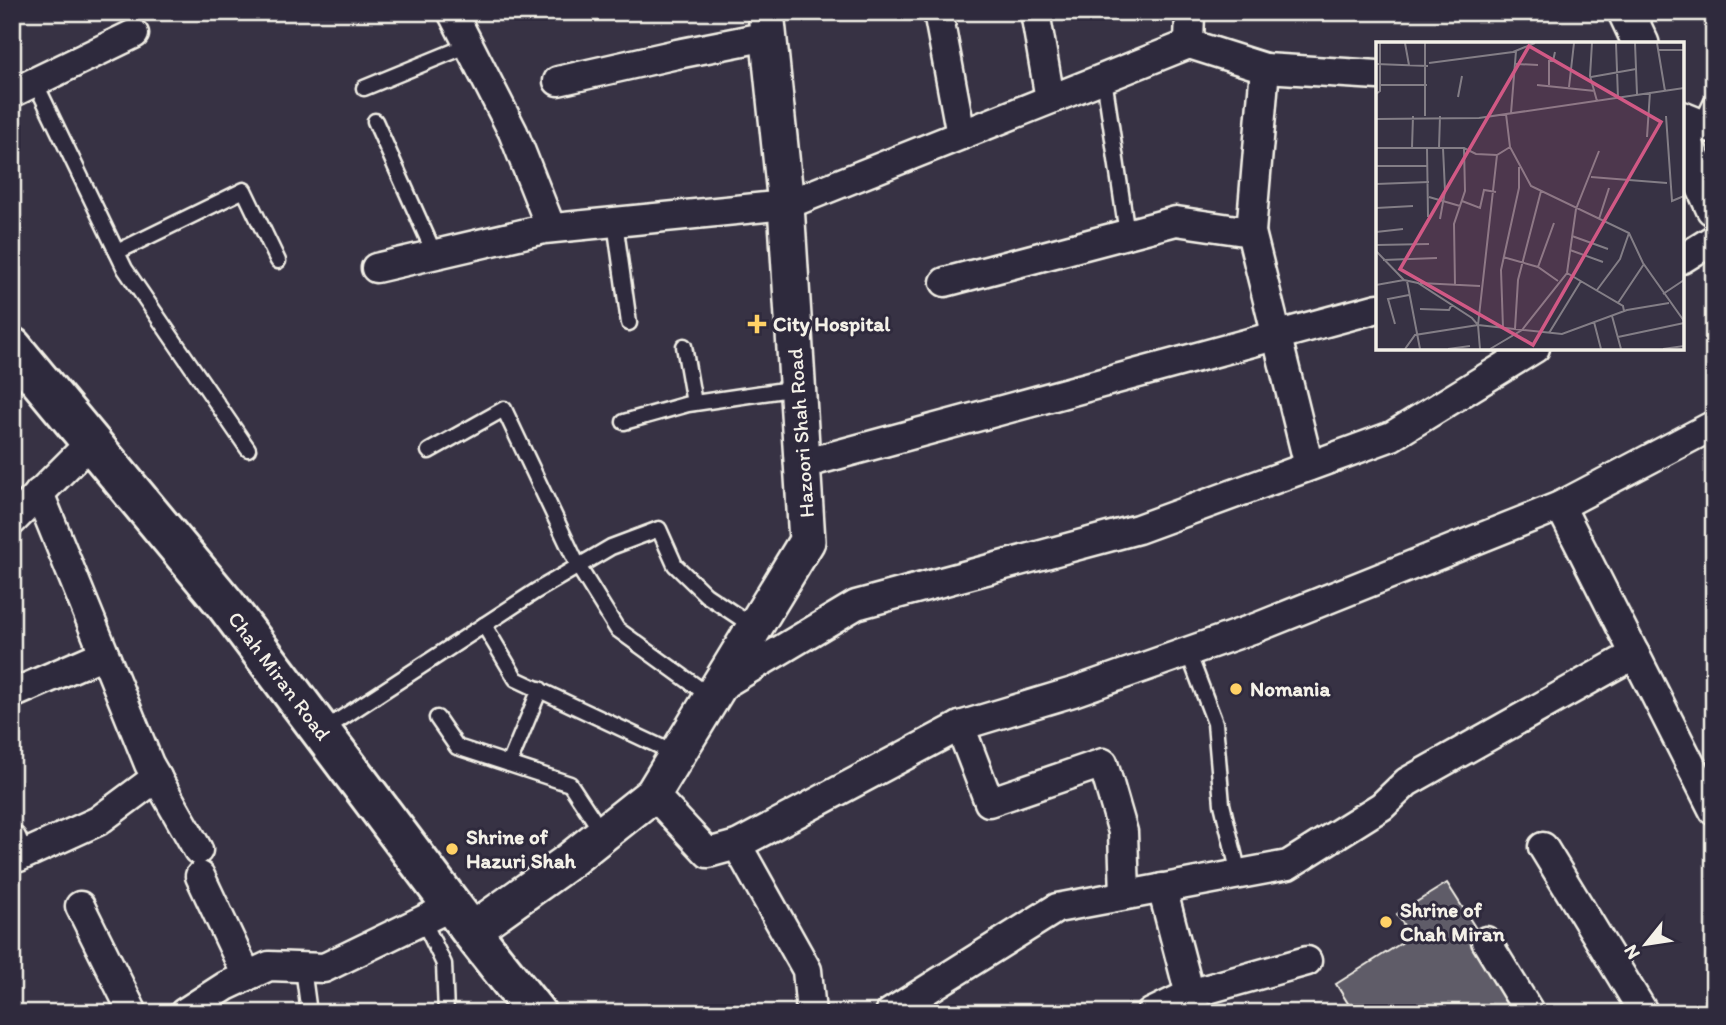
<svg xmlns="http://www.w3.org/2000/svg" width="1726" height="1025" font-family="Itim,sans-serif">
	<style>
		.building { fill: #5f5c67; stroke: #f4f1e8; stroke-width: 2 }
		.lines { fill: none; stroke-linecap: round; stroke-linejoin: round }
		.service-casing { stroke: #f4f1e8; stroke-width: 19 }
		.minor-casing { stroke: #f4f1e8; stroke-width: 33 }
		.tertiary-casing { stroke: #f4f1e8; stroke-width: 40 }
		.secondary-casing { stroke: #f4f1e8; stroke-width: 44 }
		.service { stroke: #2f2a3d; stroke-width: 14 }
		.minor { stroke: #2f2a3d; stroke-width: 28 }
		.tertiary { stroke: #2f2a3d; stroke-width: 35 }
		.secondary { stroke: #2f2a3d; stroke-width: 38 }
		.poi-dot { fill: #ffd166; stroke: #2f2a3d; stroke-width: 2.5 }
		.labels { text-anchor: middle; stroke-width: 6; stroke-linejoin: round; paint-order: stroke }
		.poi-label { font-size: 21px; font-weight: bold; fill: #f4f1e8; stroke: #2f2a3d; text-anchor: start }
		.street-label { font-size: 21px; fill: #f4f1e8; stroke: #2f2a3d }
		.inset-road { fill: none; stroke: #837e86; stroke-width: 2 }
		.view { fill: #d15985; fill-opacity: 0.15; stroke: #d15985; stroke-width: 3.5 }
		.inset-edge { fill: none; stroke: #f4f1e8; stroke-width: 3.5 }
	</style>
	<rect width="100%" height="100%" fill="#373244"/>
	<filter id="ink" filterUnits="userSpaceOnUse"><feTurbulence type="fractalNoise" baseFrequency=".0143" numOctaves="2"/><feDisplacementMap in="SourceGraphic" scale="14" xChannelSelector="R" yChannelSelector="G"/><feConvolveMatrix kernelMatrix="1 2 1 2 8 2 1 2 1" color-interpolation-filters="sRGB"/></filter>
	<g filter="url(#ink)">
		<polygon class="building" points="1447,883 1529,1012 1354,1013 1336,984 1411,937 1397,914"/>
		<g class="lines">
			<g class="service-casing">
				<g id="service">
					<polyline points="1104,78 1127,234"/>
					<polyline points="35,82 125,269 248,449"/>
					<polyline points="364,88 469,45"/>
					<polyline points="375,121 435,255"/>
					<polyline points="1701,124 1714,97"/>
					<polyline points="615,222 629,323"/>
					<polyline points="117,252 244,190 278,261"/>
					<polyline points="684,346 694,403"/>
					<polyline points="624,422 688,404 797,388"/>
					<polyline points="429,451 504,409 578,566 617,629 711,697"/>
					<polyline points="484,625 516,679 676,754"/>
					<polyline points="1188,652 1215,723 1222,804 1239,874"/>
					<polyline points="437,718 457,747 570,784 603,834"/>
					<polyline points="322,731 536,591 611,547 659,529 675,565 706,595 754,627"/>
					<polyline points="509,764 540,689"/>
					<polyline points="423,920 444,964 446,1013"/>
					<polyline points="303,968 309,1013"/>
				</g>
			</g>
			<g class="minor-casing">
				<g id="minor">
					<polyline points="452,12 513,132 551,228"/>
					<polyline points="938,12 961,135"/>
					<polyline points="1035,12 1050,99"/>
					<polyline points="1189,44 1190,12"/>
					<polyline points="1265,68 1251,232 1309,466"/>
					<polyline points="558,81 677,54 768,36"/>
					<polyline points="12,93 134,34"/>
					<polyline points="1682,116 1714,129"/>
					<polyline points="1682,259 1714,239"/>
					<polyline points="376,268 544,229 786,205 1189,44 1265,68 1378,75"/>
					<polyline points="945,282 1176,221 1251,232"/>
					<polyline points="803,464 1378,308"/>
					<polyline points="39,493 149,764 198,850"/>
					<polyline points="1560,506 1714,811"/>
					<polyline points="12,521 91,442"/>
					<polyline points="719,687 856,605 1138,529 1392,436 1535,348"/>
					<polyline points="12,694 104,654"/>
					<polyline points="960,726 989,802 1103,763 1123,832 1125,895"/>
					<polyline points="653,794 708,853 737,845 807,970 811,1013"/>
					<polyline points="12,840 19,857 98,821 157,777"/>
					<polyline points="737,845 960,726 1073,692 1258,627 1560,506 1714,425"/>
					<polyline points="1543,847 1644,1013"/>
					<polyline points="200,876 247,976"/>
					<polyline points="1162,888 1194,1010"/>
					<polyline points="80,906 133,1013"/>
					<polyline points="1486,941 1530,1013"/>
					<polyline points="184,1013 226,986 269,966 324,968 452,906"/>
					<polyline points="890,1013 1057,908 1288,865 1382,806 1407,782 1635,654"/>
					<polyline points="1151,1013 1190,994 1307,961"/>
				</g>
			</g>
			<g class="tertiary-casing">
				<g id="tertiary">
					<polyline points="1626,12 1641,44"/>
					<polyline points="1682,137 1714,208"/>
					<polyline points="471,931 565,864 653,794 807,541 786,205 766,12"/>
				</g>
			</g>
			<g class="secondary-casing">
				<polyline id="secondary" points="12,347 226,605 471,931 536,1013"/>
			</g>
			<use href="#service" class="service"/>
			<use href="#minor" class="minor"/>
			<use href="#tertiary" class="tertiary"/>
			<use href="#secondary" class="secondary"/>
		</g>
	</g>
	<g class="poi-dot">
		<path d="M753.5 313.5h7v7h7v7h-7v7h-7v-7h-7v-7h7z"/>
		<circle cx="1236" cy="689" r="7"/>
		<circle cx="452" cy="849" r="7"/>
		<circle cx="1386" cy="922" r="7"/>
	</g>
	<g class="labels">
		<g class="poi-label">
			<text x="773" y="331">City Hospital</text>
			<text x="1250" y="696">Nomania</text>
			<text x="466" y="844">Shrine of<tspan x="466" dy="24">Hazuri Shah</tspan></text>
			<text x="1400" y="917">Shrine of<tspan x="1400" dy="24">Chah Miran</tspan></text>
		</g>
		<g class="street-label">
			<text transform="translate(801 433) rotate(-94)" y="7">Hazoori Shah Road</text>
			<text transform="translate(279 676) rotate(53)" y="7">Chah Miran Road</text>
		</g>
	</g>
	<g transform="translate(1376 42)">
		<rect width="308" height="308" fill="#373244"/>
		<path class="inset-road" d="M29,1L33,23M216,1L214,34L221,59M240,1L242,56M259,1L261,52M281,1L289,49M283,8H308M53,21L137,10L159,1M0,22L52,24M140,22L162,23M215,35L260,27M4,43H51M161,43L219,49M173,43V19H177L179,10M193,45L198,1M0,52L4,49V1M82,55L86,34M135,71L140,9M130,72L134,105L155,144L253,191L267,221L308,279M49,74V1M290,74L296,159L308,154M0,77L103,76L308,46M271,95L274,50M0,106H88L100,112L121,113L134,105M36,106L37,74M51,106L52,175M63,106L64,74M0,124H52M215,135L291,141M0,142L53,140M53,155L84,164M86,159L104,166L108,148L120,150M0,166L37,164M64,177L69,149L67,106M223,177L233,146M0,190L27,187M196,194L232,207M0,203L53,202M194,208L227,220M0,209L28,238L42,241L96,276L102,283L104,307M127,215L162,225L182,239M7,218L61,216M162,225L178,181M191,231L247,264L248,269M31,239L44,307M44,241L104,244M0,243L28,238M79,243L78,182L89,149L88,106M221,248L244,217L253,191M287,252L308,238M242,261L268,222M44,267L73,268L76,262M236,274L245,307M218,280L225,307M19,282L12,257L33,253M102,283L121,113M127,286L125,228L143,146V125M139,287L142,238L165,149M173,291L205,239M242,295L308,281M29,307L39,293L102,283L186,292L251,268L293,261M72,307L94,304M114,307L146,288L191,231L200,167L223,109M287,307L308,304"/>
		<path class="view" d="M153,4L285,80L157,303L24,227Z"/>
		<rect width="308" height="308" class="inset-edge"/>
	</g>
	<rect width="1726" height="1025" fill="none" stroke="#2f2a3d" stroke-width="42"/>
	<rect x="21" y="21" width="1684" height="983" fill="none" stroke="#f4f1e8" stroke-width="2.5" filter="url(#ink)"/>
	<g transform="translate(1646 944) rotate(240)" stroke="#2f2a3d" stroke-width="5" paint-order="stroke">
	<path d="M0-5L12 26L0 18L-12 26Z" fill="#f4f1e8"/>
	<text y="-10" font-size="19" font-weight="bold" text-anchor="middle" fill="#f4f1e8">N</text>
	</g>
</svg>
